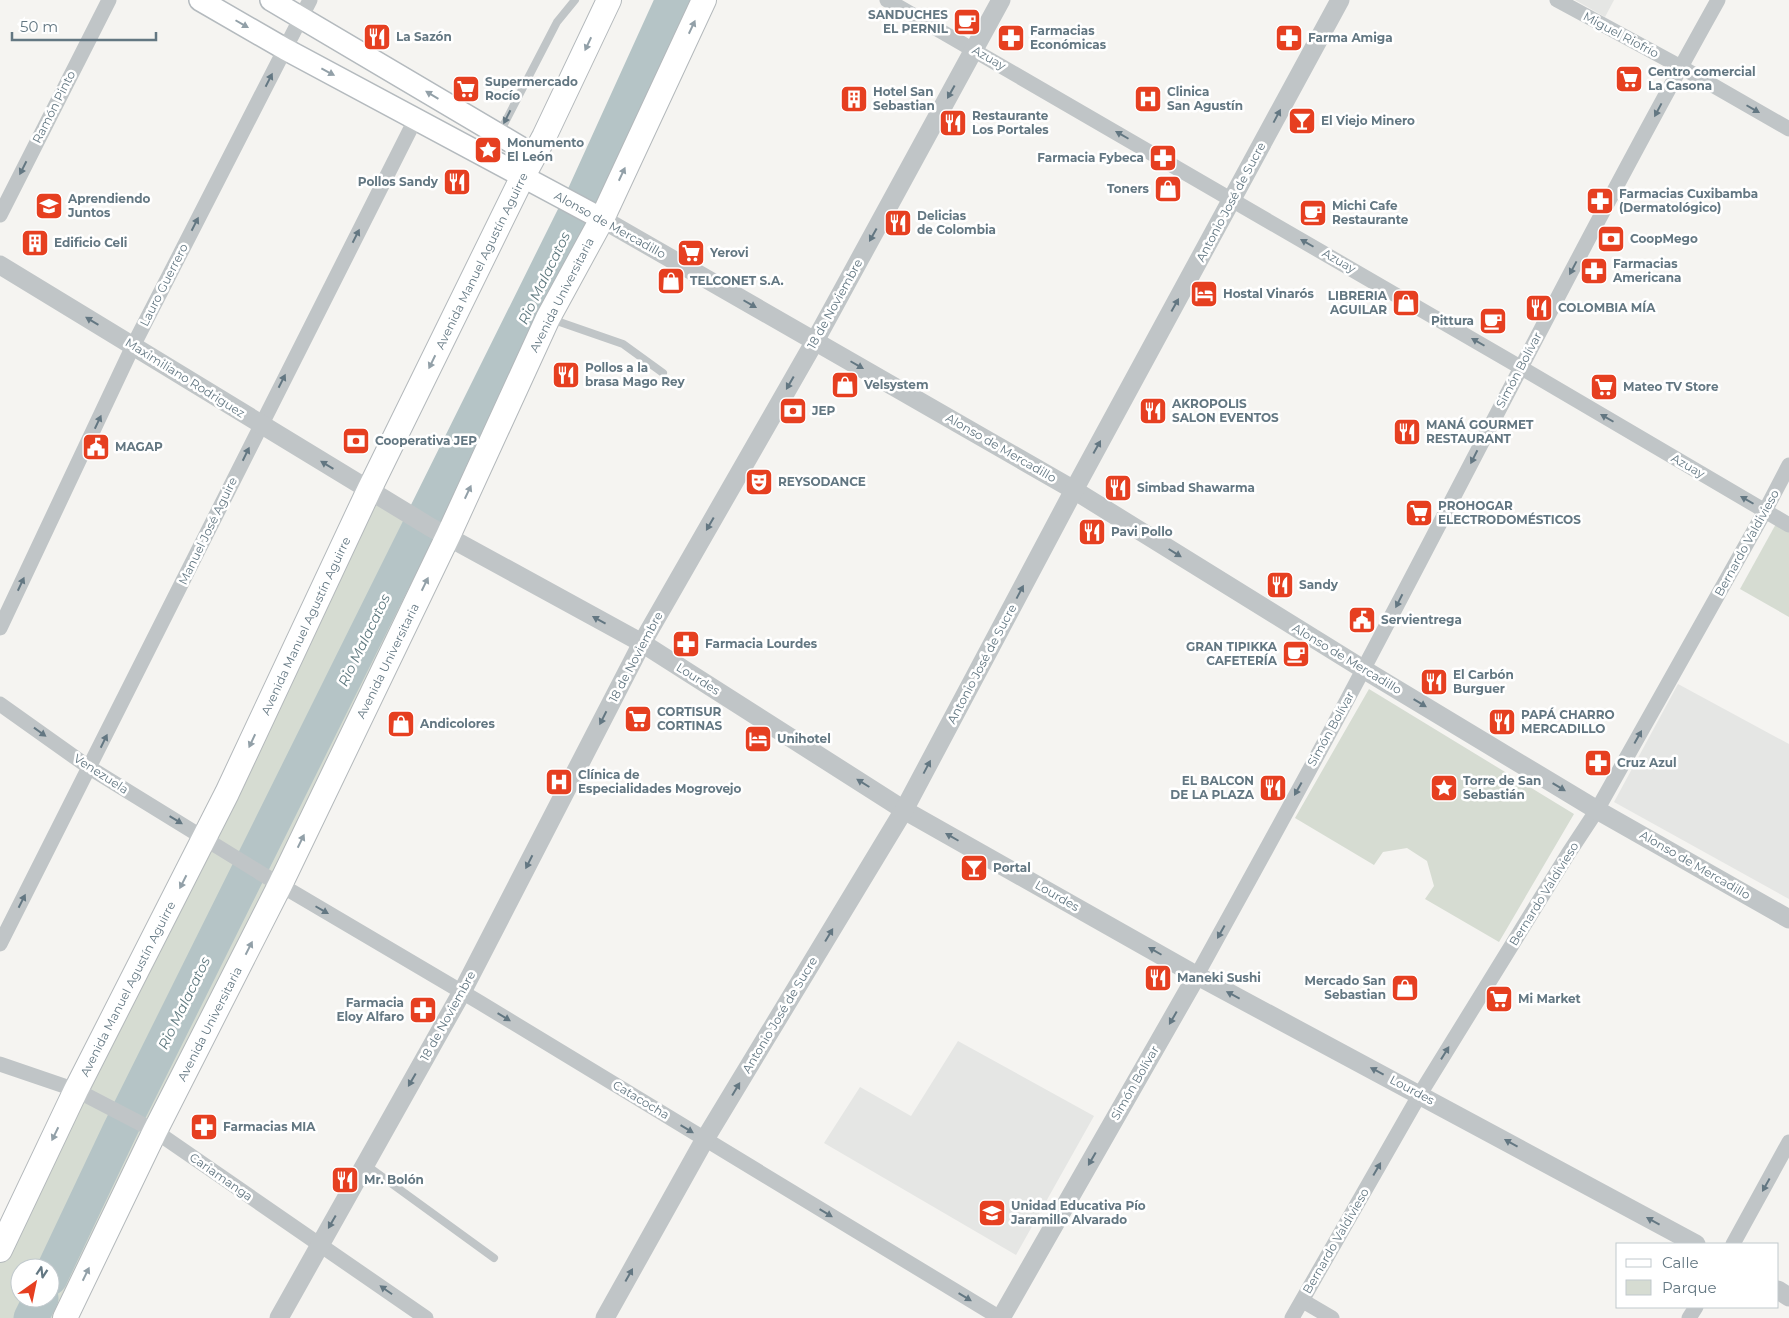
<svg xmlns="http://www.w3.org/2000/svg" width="1789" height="1318" font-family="Montserrat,sans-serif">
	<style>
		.built { fill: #e5e6e4 }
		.green { fill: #d6dcd2; fill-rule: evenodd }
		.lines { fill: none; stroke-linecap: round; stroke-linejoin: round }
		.river { stroke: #b5c4c6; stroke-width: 35 }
		.secondary-casing { stroke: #b4babe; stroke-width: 24 }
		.primary-casing { stroke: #b3b8bb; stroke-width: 26 }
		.service { stroke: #c0c5c7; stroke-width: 8 }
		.minor { stroke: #c0c5c7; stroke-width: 15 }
		.tertiary { stroke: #c0c5c7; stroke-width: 19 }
		.secondary { stroke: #fff; stroke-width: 21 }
		.primary { stroke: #fff; stroke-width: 24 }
		.oneway { fill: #92a0a8 }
		.oneway2 { fill: #637782 }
		.labels { text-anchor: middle; stroke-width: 5; stroke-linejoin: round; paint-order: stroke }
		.poi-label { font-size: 12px; font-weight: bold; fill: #637782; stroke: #fff; text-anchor: start }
		.street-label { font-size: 12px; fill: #637782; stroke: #fff }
		.water-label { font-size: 14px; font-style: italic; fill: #5f797f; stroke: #fff }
	</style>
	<rect width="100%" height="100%" fill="#f5f4f1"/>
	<g class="built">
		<polygon points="1575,0 1614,0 1605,17"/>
		<polygon points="1678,684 1789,744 1789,899 1614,802"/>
		<polygon points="958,1041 1094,1116 1016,1255 824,1143 860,1087 911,1116"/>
	</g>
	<g class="green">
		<path d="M369,490L448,536L65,1318H0V1250ZM20,1268H50V1298H20Z"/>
		<polygon points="1777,522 1789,529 1789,617 1740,589"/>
		<polygon points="1369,689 1574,814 1499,942 1425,899 1434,886 1427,861 1407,848 1383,852 1374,865 1295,818"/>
	</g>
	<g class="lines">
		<g class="river">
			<polyline points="50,1278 120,1130 583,198 673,0"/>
			<polyline points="31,1318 41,1298"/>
		</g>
		<g class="secondary-casing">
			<g id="secondary">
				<polyline points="200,0 285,49 602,219"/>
				<polyline points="271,0 535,156"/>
			</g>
		</g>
		<g class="primary-casing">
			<g id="primary">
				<polyline points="0,1250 76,1090 227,793 369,490 523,176 544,137 609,0"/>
				<polyline points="65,1318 155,1131 280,885 448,536 548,318 602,219 704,0"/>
			</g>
		</g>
		<g class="service">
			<polyline points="500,132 557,22 575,0"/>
			<polyline points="551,319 623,344 663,373"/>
			<polyline points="366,1165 494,1258"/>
		</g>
		<g class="minor">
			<polyline points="887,0 1520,367 1789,525"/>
			<polyline points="1557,0 1681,67 1789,129"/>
			<polyline points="0,215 109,0"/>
			<polyline points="0,628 133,346 310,0"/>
			<polyline points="0,704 90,768 262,874 479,1002 1000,1318"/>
			<polyline points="0,944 416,118"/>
			<path d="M1197,975C1253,873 1310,771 1364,668C1482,445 1595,220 1718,0"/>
			<polyline points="0,1064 76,1090 155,1131 426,1318"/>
			<polyline points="1733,1244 1789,1142"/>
			<polyline points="1303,1301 1332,1318"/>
			<polyline points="1292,1318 1420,1094 1568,854 1597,810 1765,511 1789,465"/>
			<polyline points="1689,1318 1696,1307"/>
		</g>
		<g class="tertiary">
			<polyline points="602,219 1074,490 1363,669 1597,810 1789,919"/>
			<polyline points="0,265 430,527 642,643 904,810 1194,974 1696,1244"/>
			<polyline points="1778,1290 1789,1297"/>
			<polyline points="279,1318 462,992 642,643 815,341 1001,0"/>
			<polyline points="605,1318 705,1139 904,810 1074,490 1340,0"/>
			<polyline points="1001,1318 1197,975"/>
		</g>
		<use href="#secondary" class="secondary"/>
		<use href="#primary" class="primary"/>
	</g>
	<defs><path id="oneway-solid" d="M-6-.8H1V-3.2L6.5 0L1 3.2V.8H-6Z" transform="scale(1.25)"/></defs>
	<g class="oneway">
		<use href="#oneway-solid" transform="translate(242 24) rotate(30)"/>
		<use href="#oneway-solid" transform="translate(692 27) rotate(-65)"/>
		<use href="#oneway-solid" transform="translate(588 44) rotate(115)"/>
		<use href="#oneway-solid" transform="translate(328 72) rotate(28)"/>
		<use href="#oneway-solid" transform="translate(432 95) rotate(-149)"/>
		<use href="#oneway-solid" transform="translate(622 174) rotate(-65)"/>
		<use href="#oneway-solid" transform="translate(432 362) rotate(116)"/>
		<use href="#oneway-solid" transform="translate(468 492) rotate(-65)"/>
		<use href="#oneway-solid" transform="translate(425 584) rotate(-64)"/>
		<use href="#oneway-solid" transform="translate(252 741) rotate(115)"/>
		<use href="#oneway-solid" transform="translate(301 841) rotate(-64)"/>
		<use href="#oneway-solid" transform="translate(183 882) rotate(117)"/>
		<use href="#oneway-solid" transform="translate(249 948) rotate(-63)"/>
		<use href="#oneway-solid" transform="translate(55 1134) rotate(116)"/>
		<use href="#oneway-solid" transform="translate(86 1274) rotate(-64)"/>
	</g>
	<g class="oneway2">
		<use href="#oneway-solid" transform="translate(269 80) rotate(-63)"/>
		<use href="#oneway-solid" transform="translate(951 92) rotate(119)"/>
		<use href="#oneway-solid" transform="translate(1753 109) rotate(30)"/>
		<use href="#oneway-solid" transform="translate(1658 110) rotate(118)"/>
		<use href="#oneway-solid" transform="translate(1277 116) rotate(-62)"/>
		<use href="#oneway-solid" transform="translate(507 117) rotate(117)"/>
		<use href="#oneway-solid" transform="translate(1122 135) rotate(-150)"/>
		<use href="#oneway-solid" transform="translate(23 168) rotate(117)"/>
		<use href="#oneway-solid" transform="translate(195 224) rotate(-63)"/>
		<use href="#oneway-solid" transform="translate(873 235) rotate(119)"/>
		<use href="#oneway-solid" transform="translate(356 236) rotate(-63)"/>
		<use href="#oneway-solid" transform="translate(1307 243) rotate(-150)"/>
		<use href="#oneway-solid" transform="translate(1573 268) rotate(118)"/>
		<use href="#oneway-solid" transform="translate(750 304) rotate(30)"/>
		<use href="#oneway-solid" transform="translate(1175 305) rotate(-61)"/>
		<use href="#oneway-solid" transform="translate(92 321) rotate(-149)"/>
		<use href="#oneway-solid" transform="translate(1478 342) rotate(-150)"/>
		<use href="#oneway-solid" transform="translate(857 365) rotate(30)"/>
		<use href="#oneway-solid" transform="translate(282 381) rotate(-63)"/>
		<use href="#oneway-solid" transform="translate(790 383) rotate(120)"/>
		<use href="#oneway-solid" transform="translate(1607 418) rotate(-150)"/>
		<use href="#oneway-solid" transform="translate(98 422) rotate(-65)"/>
		<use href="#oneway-solid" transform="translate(1097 447) rotate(-61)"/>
		<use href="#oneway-solid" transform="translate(246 454) rotate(-64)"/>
		<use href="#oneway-solid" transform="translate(1474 457) rotate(117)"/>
		<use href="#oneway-solid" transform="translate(327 465) rotate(-149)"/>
		<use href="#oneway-solid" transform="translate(1747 500) rotate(-150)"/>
		<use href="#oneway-solid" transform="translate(710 524) rotate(120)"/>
		<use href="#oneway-solid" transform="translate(1175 553) rotate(32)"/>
		<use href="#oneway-solid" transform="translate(21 584) rotate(-65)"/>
		<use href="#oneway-solid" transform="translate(1020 592) rotate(-62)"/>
		<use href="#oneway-solid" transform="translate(1399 601) rotate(117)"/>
		<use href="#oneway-solid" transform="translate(599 620) rotate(-151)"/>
		<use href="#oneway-solid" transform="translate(1420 703) rotate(31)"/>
		<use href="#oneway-solid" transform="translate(603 718) rotate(117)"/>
		<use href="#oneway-solid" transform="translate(40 732) rotate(36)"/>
		<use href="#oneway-solid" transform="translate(1638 737) rotate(-61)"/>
		<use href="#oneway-solid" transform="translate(104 741) rotate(-64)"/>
		<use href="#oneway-solid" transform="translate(927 767) rotate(-62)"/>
		<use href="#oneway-solid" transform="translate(863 783) rotate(-148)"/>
		<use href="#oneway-solid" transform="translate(1559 787) rotate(31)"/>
		<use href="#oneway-solid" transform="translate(1298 789) rotate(119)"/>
		<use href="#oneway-solid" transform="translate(176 820) rotate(31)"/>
		<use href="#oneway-solid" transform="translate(952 837) rotate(-150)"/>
		<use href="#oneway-solid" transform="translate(529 862) rotate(117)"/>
		<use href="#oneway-solid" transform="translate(22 901) rotate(-63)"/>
		<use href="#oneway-solid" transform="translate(322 910) rotate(30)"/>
		<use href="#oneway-solid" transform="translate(1221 932) rotate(119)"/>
		<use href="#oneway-solid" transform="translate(829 935) rotate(-59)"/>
		<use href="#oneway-solid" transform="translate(1155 951) rotate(-150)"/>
		<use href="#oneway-solid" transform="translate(1233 995) rotate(-152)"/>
		<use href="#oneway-solid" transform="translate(504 1017) rotate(31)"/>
		<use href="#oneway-solid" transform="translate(1173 1018) rotate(120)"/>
		<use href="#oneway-solid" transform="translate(1445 1053) rotate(-58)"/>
		<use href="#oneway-solid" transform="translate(1377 1071) rotate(-152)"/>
		<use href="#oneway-solid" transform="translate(412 1080) rotate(120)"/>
		<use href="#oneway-solid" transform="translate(736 1089) rotate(-59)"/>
		<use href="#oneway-solid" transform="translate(687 1129) rotate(31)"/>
		<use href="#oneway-solid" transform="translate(1511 1143) rotate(-151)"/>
		<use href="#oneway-solid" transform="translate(1092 1159) rotate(120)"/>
		<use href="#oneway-solid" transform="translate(1377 1169) rotate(-60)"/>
		<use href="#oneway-solid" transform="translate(1766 1185) rotate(119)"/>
		<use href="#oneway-solid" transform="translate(826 1213) rotate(31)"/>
		<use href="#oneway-solid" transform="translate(1653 1221) rotate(-151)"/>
		<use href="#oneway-solid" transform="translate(332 1222) rotate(120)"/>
		<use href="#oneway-solid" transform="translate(629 1275) rotate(-61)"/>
		<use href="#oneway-solid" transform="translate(386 1290) rotate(-145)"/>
		<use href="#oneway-solid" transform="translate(965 1297) rotate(31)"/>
	</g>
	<defs>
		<g id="cafe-square" transform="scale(1.4375)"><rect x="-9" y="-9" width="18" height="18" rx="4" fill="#e63f20" stroke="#fff"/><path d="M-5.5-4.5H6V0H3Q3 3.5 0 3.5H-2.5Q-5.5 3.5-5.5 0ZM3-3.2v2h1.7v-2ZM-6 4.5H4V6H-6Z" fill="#fff"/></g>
		<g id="restaurant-square" transform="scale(1.4375)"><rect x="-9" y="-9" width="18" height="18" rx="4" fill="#e63f20" stroke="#fff"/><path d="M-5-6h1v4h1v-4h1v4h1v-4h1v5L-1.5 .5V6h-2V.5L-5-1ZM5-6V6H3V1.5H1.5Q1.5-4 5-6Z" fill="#fff"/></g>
		<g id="pharmacy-square" transform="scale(1.4375)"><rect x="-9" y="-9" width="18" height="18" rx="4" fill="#e63f20" stroke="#fff"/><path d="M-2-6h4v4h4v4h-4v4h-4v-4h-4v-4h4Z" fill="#fff"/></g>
		<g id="supermarket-square" transform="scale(1.4375)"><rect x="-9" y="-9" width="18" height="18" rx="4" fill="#e63f20" stroke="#fff"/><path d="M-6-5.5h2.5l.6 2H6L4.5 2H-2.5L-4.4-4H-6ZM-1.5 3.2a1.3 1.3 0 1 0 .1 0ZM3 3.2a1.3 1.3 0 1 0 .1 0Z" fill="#fff"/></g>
		<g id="building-square" transform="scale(1.4375)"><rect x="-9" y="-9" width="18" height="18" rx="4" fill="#e63f20" stroke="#fff"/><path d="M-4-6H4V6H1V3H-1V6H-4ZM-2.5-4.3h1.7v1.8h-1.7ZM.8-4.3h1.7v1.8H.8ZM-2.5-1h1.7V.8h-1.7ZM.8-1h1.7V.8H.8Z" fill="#fff"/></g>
		<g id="hospital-square" transform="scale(1.4375)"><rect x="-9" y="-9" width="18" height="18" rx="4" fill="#e63f20" stroke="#fff"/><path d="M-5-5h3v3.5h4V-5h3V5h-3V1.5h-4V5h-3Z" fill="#fff"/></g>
		<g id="bar-square" transform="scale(1.4375)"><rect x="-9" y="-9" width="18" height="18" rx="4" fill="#e63f20" stroke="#fff"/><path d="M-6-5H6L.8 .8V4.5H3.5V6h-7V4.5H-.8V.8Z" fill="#fff"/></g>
		<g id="sight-square" transform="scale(1.4375)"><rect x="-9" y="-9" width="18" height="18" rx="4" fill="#e63f20" stroke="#fff"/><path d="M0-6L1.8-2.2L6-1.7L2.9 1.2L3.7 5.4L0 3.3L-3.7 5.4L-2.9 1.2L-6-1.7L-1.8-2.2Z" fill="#fff"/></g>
		<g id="shop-square" transform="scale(1.4375)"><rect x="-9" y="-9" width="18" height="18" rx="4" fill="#e63f20" stroke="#fff"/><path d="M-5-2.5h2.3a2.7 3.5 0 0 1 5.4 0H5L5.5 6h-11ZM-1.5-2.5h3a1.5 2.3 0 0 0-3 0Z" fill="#fff"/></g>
		<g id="university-square" transform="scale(1.4375)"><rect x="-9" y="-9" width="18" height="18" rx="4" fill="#e63f20" stroke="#fff"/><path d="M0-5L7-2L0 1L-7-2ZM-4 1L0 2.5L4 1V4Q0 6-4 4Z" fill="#fff"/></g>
		<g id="bank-square" transform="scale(1.4375)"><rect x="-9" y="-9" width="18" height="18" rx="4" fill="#e63f20" stroke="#fff"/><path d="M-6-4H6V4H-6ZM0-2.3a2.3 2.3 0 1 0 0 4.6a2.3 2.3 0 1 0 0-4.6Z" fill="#fff"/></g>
		<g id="hotel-square" transform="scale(1.4375)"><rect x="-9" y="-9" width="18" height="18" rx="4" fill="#e63f20" stroke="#fff"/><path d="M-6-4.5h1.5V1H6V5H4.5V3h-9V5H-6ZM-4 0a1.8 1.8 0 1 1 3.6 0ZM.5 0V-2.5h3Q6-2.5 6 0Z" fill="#fff"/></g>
		<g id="civic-square" transform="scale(1.4375)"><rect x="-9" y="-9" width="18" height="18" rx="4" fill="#e63f20" stroke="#fff"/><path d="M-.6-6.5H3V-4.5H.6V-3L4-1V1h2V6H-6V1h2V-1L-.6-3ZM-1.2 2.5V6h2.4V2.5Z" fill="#fff"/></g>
		<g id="theatre-square" transform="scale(1.4375)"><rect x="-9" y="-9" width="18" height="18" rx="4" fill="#e63f20" stroke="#fff"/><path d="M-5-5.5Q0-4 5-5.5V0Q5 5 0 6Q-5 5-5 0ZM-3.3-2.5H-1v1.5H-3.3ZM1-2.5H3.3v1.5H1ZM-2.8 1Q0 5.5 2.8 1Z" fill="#fff"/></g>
		<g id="school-square" transform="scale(1.4375)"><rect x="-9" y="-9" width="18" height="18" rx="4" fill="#e63f20" stroke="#fff"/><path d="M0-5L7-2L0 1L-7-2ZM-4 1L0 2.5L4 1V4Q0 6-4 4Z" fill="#fff"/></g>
	</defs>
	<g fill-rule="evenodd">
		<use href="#cafe-square" x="967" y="22"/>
		<use href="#restaurant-square" x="377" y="37"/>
		<use href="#pharmacy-square" x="1011" y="38"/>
		<use href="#pharmacy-square" x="1289" y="38"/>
		<use href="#supermarket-square" x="1629" y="79"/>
		<use href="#supermarket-square" x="466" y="89"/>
		<use href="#building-square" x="854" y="99"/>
		<use href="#hospital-square" x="1148" y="99"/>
		<use href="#bar-square" x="1302" y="121"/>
		<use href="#restaurant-square" x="953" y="123"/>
		<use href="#sight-square" x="488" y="150"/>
		<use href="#pharmacy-square" x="1163" y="158"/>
		<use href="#restaurant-square" x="457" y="182"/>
		<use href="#shop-square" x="1168" y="189"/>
		<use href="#pharmacy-square" x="1600" y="201"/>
		<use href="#university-square" x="49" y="206"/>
		<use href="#cafe-square" x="1313" y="213"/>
		<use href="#restaurant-square" x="898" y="223"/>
		<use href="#bank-square" x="1611" y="239"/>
		<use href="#building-square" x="35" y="243"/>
		<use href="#supermarket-square" x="691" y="253"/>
		<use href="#pharmacy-square" x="1594" y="271"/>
		<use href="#shop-square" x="671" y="281"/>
		<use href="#hotel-square" x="1204" y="294"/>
		<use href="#shop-square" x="1406" y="303"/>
		<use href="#restaurant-square" x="1539" y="308"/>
		<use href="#cafe-square" x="1493" y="321"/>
		<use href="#restaurant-square" x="566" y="375"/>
		<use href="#shop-square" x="845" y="385"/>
		<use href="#supermarket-square" x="1604" y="387"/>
		<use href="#bank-square" x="793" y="411"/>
		<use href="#restaurant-square" x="1153" y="411"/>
		<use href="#restaurant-square" x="1407" y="432"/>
		<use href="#bank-square" x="356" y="441"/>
		<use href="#civic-square" x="96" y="447"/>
		<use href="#theatre-square" x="759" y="482"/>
		<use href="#restaurant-square" x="1118" y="488"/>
		<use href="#supermarket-square" x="1419" y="513"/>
		<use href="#restaurant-square" x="1092" y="532"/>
		<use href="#restaurant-square" x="1280" y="585"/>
		<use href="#civic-square" x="1362" y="620"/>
		<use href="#pharmacy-square" x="686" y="644"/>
		<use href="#cafe-square" x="1296" y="654"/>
		<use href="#restaurant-square" x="1434" y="682"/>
		<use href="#supermarket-square" x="638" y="719"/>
		<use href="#restaurant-square" x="1502" y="722"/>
		<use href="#shop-square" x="401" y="724"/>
		<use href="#hotel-square" x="758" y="739"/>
		<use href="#pharmacy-square" x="1598" y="763"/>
		<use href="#hospital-square" x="559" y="782"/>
		<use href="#restaurant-square" x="1273" y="788"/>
		<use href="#sight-square" x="1444" y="788"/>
		<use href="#bar-square" x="974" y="868"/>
		<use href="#restaurant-square" x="1158" y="978"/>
		<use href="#shop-square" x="1405" y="988"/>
		<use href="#supermarket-square" x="1499" y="999"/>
		<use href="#pharmacy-square" x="423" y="1010"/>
		<use href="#pharmacy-square" x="204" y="1127"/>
		<use href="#restaurant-square" x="345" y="1180"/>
		<use href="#school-square" x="992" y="1213"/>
	</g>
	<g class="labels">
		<g class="poi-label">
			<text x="948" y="19" text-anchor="end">SANDUCHES<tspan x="948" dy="14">EL PERNIL</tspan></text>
			<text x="1030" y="35">Farmacias<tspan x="1030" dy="14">Económicas</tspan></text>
			<text x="396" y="41">La Sazón</text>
			<text x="1308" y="42">Farma Amiga</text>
			<text x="1648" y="76">Centro comercial<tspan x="1648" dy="14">La Casona</tspan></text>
			<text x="485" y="86">Supermercado<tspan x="485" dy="14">Rocío</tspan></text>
			<text x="873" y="96">Hotel San<tspan x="873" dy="14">Sebastian</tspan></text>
			<text x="1167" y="96">Clinica<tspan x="1167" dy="14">San Agustín</tspan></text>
			<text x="972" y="120">Restaurante<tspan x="972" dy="14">Los Portales</tspan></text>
			<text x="1321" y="125">El Viejo Minero</text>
			<text x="507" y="147">Monumento<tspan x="507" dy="14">El León</tspan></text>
			<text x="1144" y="162" text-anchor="end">Farmacia Fybeca</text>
			<text x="438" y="186" text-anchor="end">Pollos Sandy</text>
			<text x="1149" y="193" text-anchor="end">Toners</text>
			<text x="1619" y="198">Farmacias Cuxibamba<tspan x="1619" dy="14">(Dermatológico)</tspan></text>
			<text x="68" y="203">Aprendiendo<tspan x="68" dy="14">Juntos</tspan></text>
			<text x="1332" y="210">Michi Cafe<tspan x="1332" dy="14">Restaurante</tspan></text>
			<text x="917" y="220">Delicias<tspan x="917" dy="14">de Colombia</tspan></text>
			<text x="1630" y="243">CoopMego</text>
			<text x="54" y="247">Edificio Celi</text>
			<text x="710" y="257">Yerovi</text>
			<text x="1613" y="268">Farmacias<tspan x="1613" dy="14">Americana</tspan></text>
			<text x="690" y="285">TELCONET S.A.</text>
			<text x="1223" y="298">Hostal Vinarós</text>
			<text x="1387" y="300" text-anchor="end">LIBRERIA<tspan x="1387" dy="14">AGUILAR</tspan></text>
			<text x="1558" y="312">COLOMBIA MÍA</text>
			<text x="1474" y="325" text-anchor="end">Pittura</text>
			<text x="585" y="372">Pollos a la<tspan x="585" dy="14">brasa Mago Rey</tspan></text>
			<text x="864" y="389">Velsystem</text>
			<text x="1623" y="391">Mateo TV Store</text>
			<text x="1172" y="408">AKROPOLIS<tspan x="1172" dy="14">SALON EVENTOS</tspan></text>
			<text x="812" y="415">JEP</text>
			<text x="1426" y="429">MANÁ GOURMET<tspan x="1426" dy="14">RESTAURANT</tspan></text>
			<text x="375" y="445">Cooperativa JEP</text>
			<text x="115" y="451">MAGAP</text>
			<text x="778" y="486">REYSODANCE</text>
			<text x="1137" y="492">Simbad Shawarma</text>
			<text x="1438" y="510">PROHOGAR<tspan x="1438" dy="14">ELECTRODOMÉSTICOS</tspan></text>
			<text x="1111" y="536">Pavi Pollo</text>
			<text x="1299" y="589">Sandy</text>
			<text x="1381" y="624">Servientrega</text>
			<text x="705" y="648">Farmacia Lourdes</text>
			<text x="1277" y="651" text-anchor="end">GRAN TIPIKKA<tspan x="1277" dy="14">CAFETERÍA</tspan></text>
			<text x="1453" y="679">El Carbón<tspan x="1453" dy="14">Burguer</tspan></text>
			<text x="657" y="716">CORTISUR<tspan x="657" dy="14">CORTINAS</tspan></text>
			<text x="1521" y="719">PAPÁ CHARRO<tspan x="1521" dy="14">MERCADILLO</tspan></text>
			<text x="420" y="728">Andicolores</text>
			<text x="777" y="743">Unihotel</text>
			<text x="1617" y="767">Cruz Azul</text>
			<text x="578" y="779">Clínica de<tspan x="578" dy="14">Especialidades Mogrovejo</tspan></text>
			<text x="1254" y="785" text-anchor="end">EL BALCON<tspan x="1254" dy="14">DE LA PLAZA</tspan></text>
			<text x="1463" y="785">Torre de San<tspan x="1463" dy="14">Sebastián</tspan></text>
			<text x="993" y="872">Portal</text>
			<text x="1177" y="982">Maneki Sushi</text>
			<text x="1386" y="985" text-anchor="end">Mercado San<tspan x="1386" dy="14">Sebastian</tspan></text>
			<text x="1518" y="1003">Mi Market</text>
			<text x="404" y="1007" text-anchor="end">Farmacia<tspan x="404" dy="14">Eloy Alfaro</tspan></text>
			<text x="223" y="1131">Farmacias MIA</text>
			<text x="364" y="1184">Mr. Bolón</text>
			<text x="1011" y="1210">Unidad Educativa Pío<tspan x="1011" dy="14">Jaramillo Alvarado</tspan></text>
		</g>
		<g class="street-label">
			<text transform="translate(1621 35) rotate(28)" y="4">Miguel Riofrío</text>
			<text transform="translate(989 58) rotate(30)" y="4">Azuay</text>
			<text transform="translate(54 107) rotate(-63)" y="4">Ramón Pinto</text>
			<text transform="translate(1231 202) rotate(-62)" y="4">Antonio José de Sucre</text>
			<text transform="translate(610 225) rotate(29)" y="4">Alonso de Mercadillo</text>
			<text transform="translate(482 261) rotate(-64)" y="4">Avenida Manuel Agustín Aguirre</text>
			<text transform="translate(1339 261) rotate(30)" y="4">Azuay</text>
			<text transform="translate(164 285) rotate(-63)" y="4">Lauro Guerrero</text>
			<text transform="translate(562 295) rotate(-63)" y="4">Avenida Universitaria</text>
			<text transform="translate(835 304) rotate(-61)" y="4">18 de Noviembre</text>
			<text transform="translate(1519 370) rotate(-62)" y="4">Simón Bolívar</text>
			<text transform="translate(185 378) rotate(32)" y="4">Maximiliano Rodriguez</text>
			<text transform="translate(1001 448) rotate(30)" y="4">Alonso de Mercadillo</text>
			<text transform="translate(1688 466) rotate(30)" y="4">Azuay</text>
			<text transform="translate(208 531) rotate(-64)" y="4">Manuel José Aguire</text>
			<text transform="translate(1747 543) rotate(-61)" y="4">Bernardo Valdivieso</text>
			<text transform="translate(306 626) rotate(-65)" y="4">Avenida Manuel Agustín Aguirre</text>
			<text transform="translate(636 657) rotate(-62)" y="4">18 de Noviembre</text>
			<text transform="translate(1347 659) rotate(31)" y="4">Alonso de Mercadillo</text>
			<text transform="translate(388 661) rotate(-64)" y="4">Avenida Universitaria</text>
			<text transform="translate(982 664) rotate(-62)" y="4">Antonio José de Sucre</text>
			<text transform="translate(698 679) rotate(32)" y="4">Lourdes</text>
			<text transform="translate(1331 729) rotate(-61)" y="4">Simón Bolívar</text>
			<text transform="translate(101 774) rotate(33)" y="4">Venezuela</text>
			<text transform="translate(1695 865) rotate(30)" y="4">Alonso de Mercadillo</text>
			<text transform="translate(1544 894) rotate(-58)" y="4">Bernardo Valdivieso</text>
			<text transform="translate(1057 896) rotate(30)" y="4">Lourdes</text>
			<text transform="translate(128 989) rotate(-63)" y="4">Avenida Manuel Agustín Aguirre</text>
			<text transform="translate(780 1015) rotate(-59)" y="4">Antonio José de Sucre</text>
			<text transform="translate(448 1016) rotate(-61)" y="4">18 de Noviembre</text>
			<text transform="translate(210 1024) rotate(-63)" y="4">Avenida Universitaria</text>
			<text transform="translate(1135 1083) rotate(-60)" y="4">Simón Bolívar</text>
			<text transform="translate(1412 1090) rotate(28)" y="4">Lourdes</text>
			<text transform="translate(641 1100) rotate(31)" y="4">Catacocha</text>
			<text transform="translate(221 1177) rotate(35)" y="4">Cariamanga</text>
			<text transform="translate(1336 1241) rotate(-60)" y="4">Bernardo Valdivieso</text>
		</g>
		<g class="water-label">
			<text transform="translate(544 278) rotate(-64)" y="5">Rio Malacatos</text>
			<text transform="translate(364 640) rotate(-64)" y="5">Rio Malacatos</text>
			<text transform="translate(184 1003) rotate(-64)" y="5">Rio Malacatos</text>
		</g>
	</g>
	<rect x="1616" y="1243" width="162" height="65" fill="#ffffff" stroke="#c1c9cd"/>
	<rect x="1626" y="1259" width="25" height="8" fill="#ffffff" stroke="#c1c9cd"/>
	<text x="1662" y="1268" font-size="15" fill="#637782">Calle</text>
	<rect x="1626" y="1280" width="25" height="15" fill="#d6dcd2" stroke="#c1c9cd"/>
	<text x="1662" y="1293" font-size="15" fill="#637782">Parque</text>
	<g transform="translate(35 1283) rotate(33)"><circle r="24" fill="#ffffff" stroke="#c1c9cd"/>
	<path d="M0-4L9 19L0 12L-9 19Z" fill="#e63f20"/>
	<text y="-8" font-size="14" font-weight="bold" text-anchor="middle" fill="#637782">N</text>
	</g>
	<path d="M12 32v8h144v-8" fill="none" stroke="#637782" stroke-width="2.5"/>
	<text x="20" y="32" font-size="15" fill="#637782" stroke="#ffffff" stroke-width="4" paint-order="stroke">50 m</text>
</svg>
